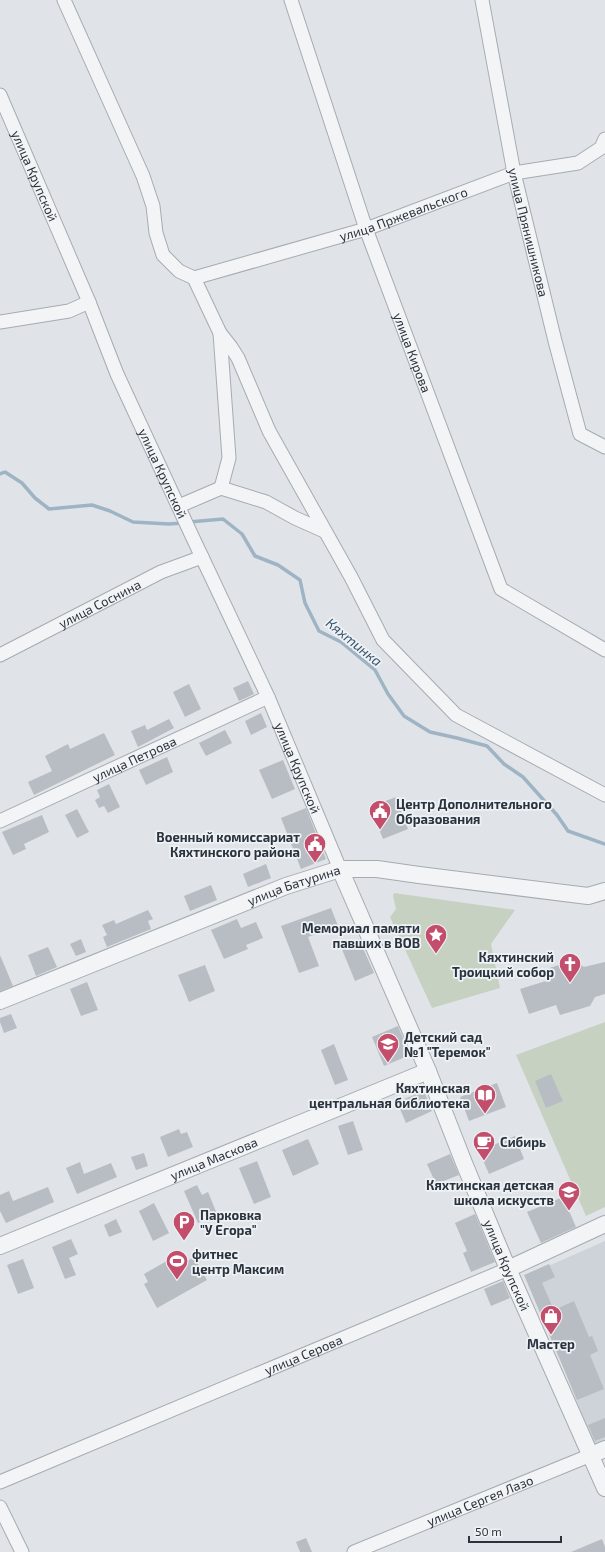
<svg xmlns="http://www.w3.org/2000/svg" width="605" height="1552" font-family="'Exo 2',sans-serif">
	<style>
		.built { fill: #ced3d9 }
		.green { fill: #c7d1c2 }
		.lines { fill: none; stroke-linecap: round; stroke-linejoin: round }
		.stream { stroke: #9eb4c5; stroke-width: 3.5 }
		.building { fill: #b8bdc4 }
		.minor-casing { stroke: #a6abb2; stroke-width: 15 }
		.tertiary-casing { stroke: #a6abb2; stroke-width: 18 }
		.minor { stroke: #f2f4f6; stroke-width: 13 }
		.tertiary { stroke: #f2f4f6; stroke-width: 16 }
		.labels { text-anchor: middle; stroke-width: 3.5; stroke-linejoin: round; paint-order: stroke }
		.street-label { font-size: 13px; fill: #2a333e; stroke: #eff2f5 }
		.poi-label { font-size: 13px; font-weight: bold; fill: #2a333e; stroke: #eff2f5; text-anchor: start }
		.water-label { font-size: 14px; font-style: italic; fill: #37556e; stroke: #eff2f5 }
	</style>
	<rect width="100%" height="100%" fill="#e0e4e8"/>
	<polygon class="built" points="605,1241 605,1442 594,1446 528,1275"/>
	<g class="green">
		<polygon points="394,893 515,910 491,944 500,988 432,1008 390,917 396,909 393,896"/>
		<polygon points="605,1022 605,1207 586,1216 516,1055"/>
	</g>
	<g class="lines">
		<g class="stream">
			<polyline points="0,474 5,472 22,483 35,498 49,509 92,505 110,511 133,522 169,524 183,523"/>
			<polyline points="189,522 223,519 242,534 255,556 278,565 300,580 305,603 319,631 341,642 375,670 388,694 404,716 430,732 457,738 487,746 504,764 523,777 557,815 568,831 605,844"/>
		</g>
	</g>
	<g class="building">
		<polygon points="248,681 254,694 239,701 233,688"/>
		<polygon points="189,684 201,709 185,717 173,692"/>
		<polygon points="261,713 267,727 251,735 245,721"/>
		<polygon points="169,719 174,728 138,747 131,731 145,725 147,730"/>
		<polygon points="225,730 232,743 206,756 199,743"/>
		<polygon points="104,733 115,755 34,795 28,782 52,771 45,756 68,744 70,749"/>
		<polygon points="167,757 173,772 146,785 139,770"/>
		<polygon points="283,760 295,789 272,799 259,770"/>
		<polygon points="109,784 120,807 108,813 104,806 99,808 95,800 100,797 97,790"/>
		<polygon points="396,797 408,829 383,839 370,807"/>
		<polygon points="306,808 326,859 301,869 281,818"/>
		<polygon points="77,809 89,832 77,838 65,815"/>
		<polygon points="42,815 49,832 24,844 26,849 13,855 2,832"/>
		<polygon points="266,864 271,878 248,887 243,874"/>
		<polygon points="211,885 217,900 190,911 184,896"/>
		<polygon points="331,908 338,926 308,937 319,966 299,973 281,926"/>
		<polygon points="148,910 153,919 148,921 151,929 107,947 103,937 107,935 102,925 114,920 116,924"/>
		<polygon points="237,919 241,928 256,922 263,938 246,945 248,949 224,959 211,930"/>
		<polygon points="81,939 86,952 76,956 70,944"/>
		<polygon points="359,939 374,973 355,981 341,947"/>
		<polygon points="48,947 57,967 36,976 28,955"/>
		<polygon points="0,955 13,986 0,991"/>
		<polygon points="575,960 584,967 605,962 605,994 595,997 590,1006 560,1015 556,1005 529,1014 520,989 549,980 546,969"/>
		<polygon points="205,965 215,991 189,1002 178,975"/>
		<polygon points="87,982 98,1010 81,1016 70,989"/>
		<polygon points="11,1014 17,1028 4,1033 0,1022 0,1018"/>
		<polygon points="398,1026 410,1055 384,1066 372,1037"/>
		<polygon points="334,1044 348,1080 335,1085 321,1050"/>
		<polygon points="551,1074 563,1101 546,1108 535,1081"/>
		<polygon points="497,1083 506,1107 469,1121 460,1097"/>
		<polygon points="424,1091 432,1111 406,1123 397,1102"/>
		<polygon points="353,1121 363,1150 348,1155 338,1126"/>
		<polygon points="179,1129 181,1134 187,1132 193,1147 168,1157 160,1137"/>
		<polygon points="515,1136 524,1159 489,1174 479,1151"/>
		<polygon points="308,1139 319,1164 293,1176 282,1150"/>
		<polygon points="144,1153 148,1166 136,1170 131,1157"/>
		<polygon points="450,1154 459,1175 436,1184 427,1164"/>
		<polygon points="257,1161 271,1197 254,1204 239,1168"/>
		<polygon points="80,1162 84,1174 111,1163 117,1177 77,1194 66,1168"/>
		<polygon points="197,1185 202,1195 208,1192 217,1214 198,1223 184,1191"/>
		<polygon points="48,1187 54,1202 6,1223 0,1211 0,1195 9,1191 13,1201"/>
		<polygon points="563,1197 576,1227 541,1243 527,1212"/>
		<polygon points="154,1203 169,1233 153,1241 139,1211"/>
		<polygon points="475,1214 495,1262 471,1272 463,1253 467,1251 455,1223"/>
		<polygon points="116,1219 122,1232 109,1237 104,1225"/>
		<polygon points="71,1239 78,1254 69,1258 76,1275 65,1279 52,1247"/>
		<polygon points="179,1254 184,1263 194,1257 207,1280 157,1308 144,1284 148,1282 144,1274"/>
		<polygon points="23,1259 34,1288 18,1294 7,1265"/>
		<polygon points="549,1264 555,1277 542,1283 554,1310 574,1301 589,1337 592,1336 598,1351 590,1355 604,1389 577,1400 524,1275"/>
		<polygon points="503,1281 510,1298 491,1306 484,1289"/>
		<polygon points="605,1418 605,1437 595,1441 588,1425"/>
		<polygon points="306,1538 312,1552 300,1552 296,1542"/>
		<polygon points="602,1539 605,1547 605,1552 571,1552"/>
	</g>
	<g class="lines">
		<g class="minor-casing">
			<g id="minor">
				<polyline points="64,0 143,176 153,206 156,233 163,255 179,271 194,278 220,333 231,347 238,358 269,431 351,577 383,640 456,715 605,795"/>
				<path id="s1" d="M291,0L366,229L501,589L605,650"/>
				<path id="s2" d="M482,0L514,173L555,341L580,434L605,447"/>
				<path id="s3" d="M0,95L89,302L117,374L192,536L268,697L340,869"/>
				<path id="s4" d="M194,278L366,229L514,173L578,163L601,148L605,139"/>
				<polyline points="0,322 69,311 89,302"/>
				<polyline points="220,333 229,458 221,488"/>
				<polyline points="179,506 221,488 266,502 295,518 324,531"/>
				<path id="s5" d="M0,655L161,572L202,557"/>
				<path id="s6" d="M0,821L268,697"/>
				<path id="s7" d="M0,1482L508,1269"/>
				<polyline points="0,1507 22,1552"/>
				<path id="s8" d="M354,1552L591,1455"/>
			</g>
		</g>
		<g class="tertiary-casing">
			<g id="tertiary">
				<path id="s9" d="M340,869L428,1071L464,1163L508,1269L605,1488"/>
				<path id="s10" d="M0,1001L286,886L340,869H377L419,875L588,896L605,891"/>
				<path id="s11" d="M0,1246L428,1071"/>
				<polyline points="508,1269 605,1224"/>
				<polyline points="591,1455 605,1449"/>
			</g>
		</g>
		<use href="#minor" class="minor"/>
		<use href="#tertiary" class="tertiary"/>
	</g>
	<defs>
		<g id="civic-pin" transform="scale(1.15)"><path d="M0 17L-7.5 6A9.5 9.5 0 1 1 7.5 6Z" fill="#c34e6b" stroke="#eff2f5"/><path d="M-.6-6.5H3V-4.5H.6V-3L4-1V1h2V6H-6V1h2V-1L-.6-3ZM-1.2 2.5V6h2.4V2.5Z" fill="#fff"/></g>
		<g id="sight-pin" transform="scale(1.15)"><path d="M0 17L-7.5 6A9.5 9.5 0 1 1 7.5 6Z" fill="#c34e6b" stroke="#eff2f5"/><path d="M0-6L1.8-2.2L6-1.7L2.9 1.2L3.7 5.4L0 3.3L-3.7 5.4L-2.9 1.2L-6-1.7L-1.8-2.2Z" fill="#fff"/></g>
		<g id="church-pin" transform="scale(1.15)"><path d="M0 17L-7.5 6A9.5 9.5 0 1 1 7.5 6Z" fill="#c34e6b" stroke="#eff2f5"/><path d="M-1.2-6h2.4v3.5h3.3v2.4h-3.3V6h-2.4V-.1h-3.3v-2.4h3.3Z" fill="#fff"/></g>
		<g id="school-pin" transform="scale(1.15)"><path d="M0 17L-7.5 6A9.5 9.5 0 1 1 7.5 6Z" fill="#c34e6b" stroke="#eff2f5"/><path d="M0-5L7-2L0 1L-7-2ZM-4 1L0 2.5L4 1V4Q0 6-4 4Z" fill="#fff"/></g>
		<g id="library-pin" transform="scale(1.15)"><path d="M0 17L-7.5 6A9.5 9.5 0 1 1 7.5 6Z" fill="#c34e6b" stroke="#eff2f5"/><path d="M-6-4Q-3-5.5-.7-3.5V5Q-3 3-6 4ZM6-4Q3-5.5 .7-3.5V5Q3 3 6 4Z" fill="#fff"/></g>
		<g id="cafe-pin" transform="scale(1.15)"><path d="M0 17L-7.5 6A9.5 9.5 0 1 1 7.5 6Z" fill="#c34e6b" stroke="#eff2f5"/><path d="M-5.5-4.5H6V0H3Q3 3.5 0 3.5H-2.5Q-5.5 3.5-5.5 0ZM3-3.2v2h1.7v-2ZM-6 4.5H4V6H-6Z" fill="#fff"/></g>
		<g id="parking-pin" transform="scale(1.15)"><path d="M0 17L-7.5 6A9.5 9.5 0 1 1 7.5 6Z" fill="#c34e6b" stroke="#eff2f5"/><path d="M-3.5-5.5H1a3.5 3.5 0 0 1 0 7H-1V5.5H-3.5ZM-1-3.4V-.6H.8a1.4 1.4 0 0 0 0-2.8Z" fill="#fff"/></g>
		<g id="stadium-pin" transform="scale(1.15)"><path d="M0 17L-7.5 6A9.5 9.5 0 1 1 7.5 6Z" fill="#c34e6b" stroke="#eff2f5"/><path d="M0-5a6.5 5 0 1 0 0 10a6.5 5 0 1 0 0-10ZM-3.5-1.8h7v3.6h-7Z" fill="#fff"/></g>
		<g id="shop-pin" transform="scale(1.15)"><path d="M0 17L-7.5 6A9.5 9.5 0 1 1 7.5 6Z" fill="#c34e6b" stroke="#eff2f5"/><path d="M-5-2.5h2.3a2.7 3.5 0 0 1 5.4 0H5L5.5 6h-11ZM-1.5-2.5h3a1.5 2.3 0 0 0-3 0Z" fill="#fff"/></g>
	</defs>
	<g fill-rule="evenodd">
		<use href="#civic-pin" x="380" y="811"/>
		<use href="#civic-pin" x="315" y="844"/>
		<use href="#sight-pin" x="436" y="935"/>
		<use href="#church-pin" x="570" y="964"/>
		<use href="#school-pin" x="388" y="1044"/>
		<use href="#library-pin" x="485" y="1095"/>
		<use href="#cafe-pin" x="484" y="1142"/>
		<use href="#school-pin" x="569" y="1192"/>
		<use href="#parking-pin" x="184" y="1222"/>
		<use href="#stadium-pin" x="177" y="1261"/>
		<use href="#shop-pin" x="551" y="1316"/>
	</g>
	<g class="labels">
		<g class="street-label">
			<text dy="5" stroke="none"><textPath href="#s3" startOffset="88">улица Крупской</textPath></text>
			<text dy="5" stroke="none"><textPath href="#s4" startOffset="219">улица Пржевальского</textPath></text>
			<text dy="5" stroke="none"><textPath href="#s2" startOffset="237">улица Прянишникова</textPath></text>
			<text dy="5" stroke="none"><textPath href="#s1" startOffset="373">улица Кирова</textPath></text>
			<text dy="5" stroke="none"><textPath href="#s3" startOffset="412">улица Крупской</textPath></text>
			<text dy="5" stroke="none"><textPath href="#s5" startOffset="112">улица Соснина</textPath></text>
			<text dy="5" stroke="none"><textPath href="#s6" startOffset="148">улица Петрова</textPath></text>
			<text dy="5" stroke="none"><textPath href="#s3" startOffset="736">улица Крупской</textPath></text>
			<text dy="5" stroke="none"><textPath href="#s10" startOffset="316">улица Батурина</textPath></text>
			<text dy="5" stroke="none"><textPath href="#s11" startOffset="231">улица Маскова</textPath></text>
			<text dy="5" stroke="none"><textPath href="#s9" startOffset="430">улица Крупской</textPath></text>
			<text dy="5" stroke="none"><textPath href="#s7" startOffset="329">улица Серова</textPath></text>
			<text dy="5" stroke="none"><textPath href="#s8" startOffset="136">улица Сергея Лазо</textPath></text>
		</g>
		<g class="poi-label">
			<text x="396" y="809">Центр Дополнительного<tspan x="396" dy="15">Образования</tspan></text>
			<text x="300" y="842" text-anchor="end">Военный комиссариат<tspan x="300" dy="15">Кяхтинского района</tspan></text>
			<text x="420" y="933" text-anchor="end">Мемориал памяти<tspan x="420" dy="15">павших в ВОВ</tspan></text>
			<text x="554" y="962" text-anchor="end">Кяхтинский<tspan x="554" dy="15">Троицкий собор</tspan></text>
			<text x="404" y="1042">Детский сад<tspan x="404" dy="15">№1 "Теремок"</tspan></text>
			<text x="470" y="1093" text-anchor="end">Кяхтинская<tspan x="470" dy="15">центральная библиотека</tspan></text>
			<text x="500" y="1147">Сибирь</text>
			<text x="554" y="1190" text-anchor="end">Кяхтинская детская<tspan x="554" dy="15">школа искусств</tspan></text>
			<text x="200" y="1220">Парковка<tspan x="200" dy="15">"У Егора"</tspan></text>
			<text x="192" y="1259">фитнес<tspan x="192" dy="15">центр Максим</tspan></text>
			<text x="551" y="1349" text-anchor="middle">Мастер</text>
		</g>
		<g class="water-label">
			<text transform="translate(354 642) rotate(39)" y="5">Кяхтинка</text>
		</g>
	</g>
	<path d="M469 1536v6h92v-6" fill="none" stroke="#2a333e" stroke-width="2"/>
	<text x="475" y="1536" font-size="12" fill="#2a333e" stroke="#eff2f5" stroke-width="3" paint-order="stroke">50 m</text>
</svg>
